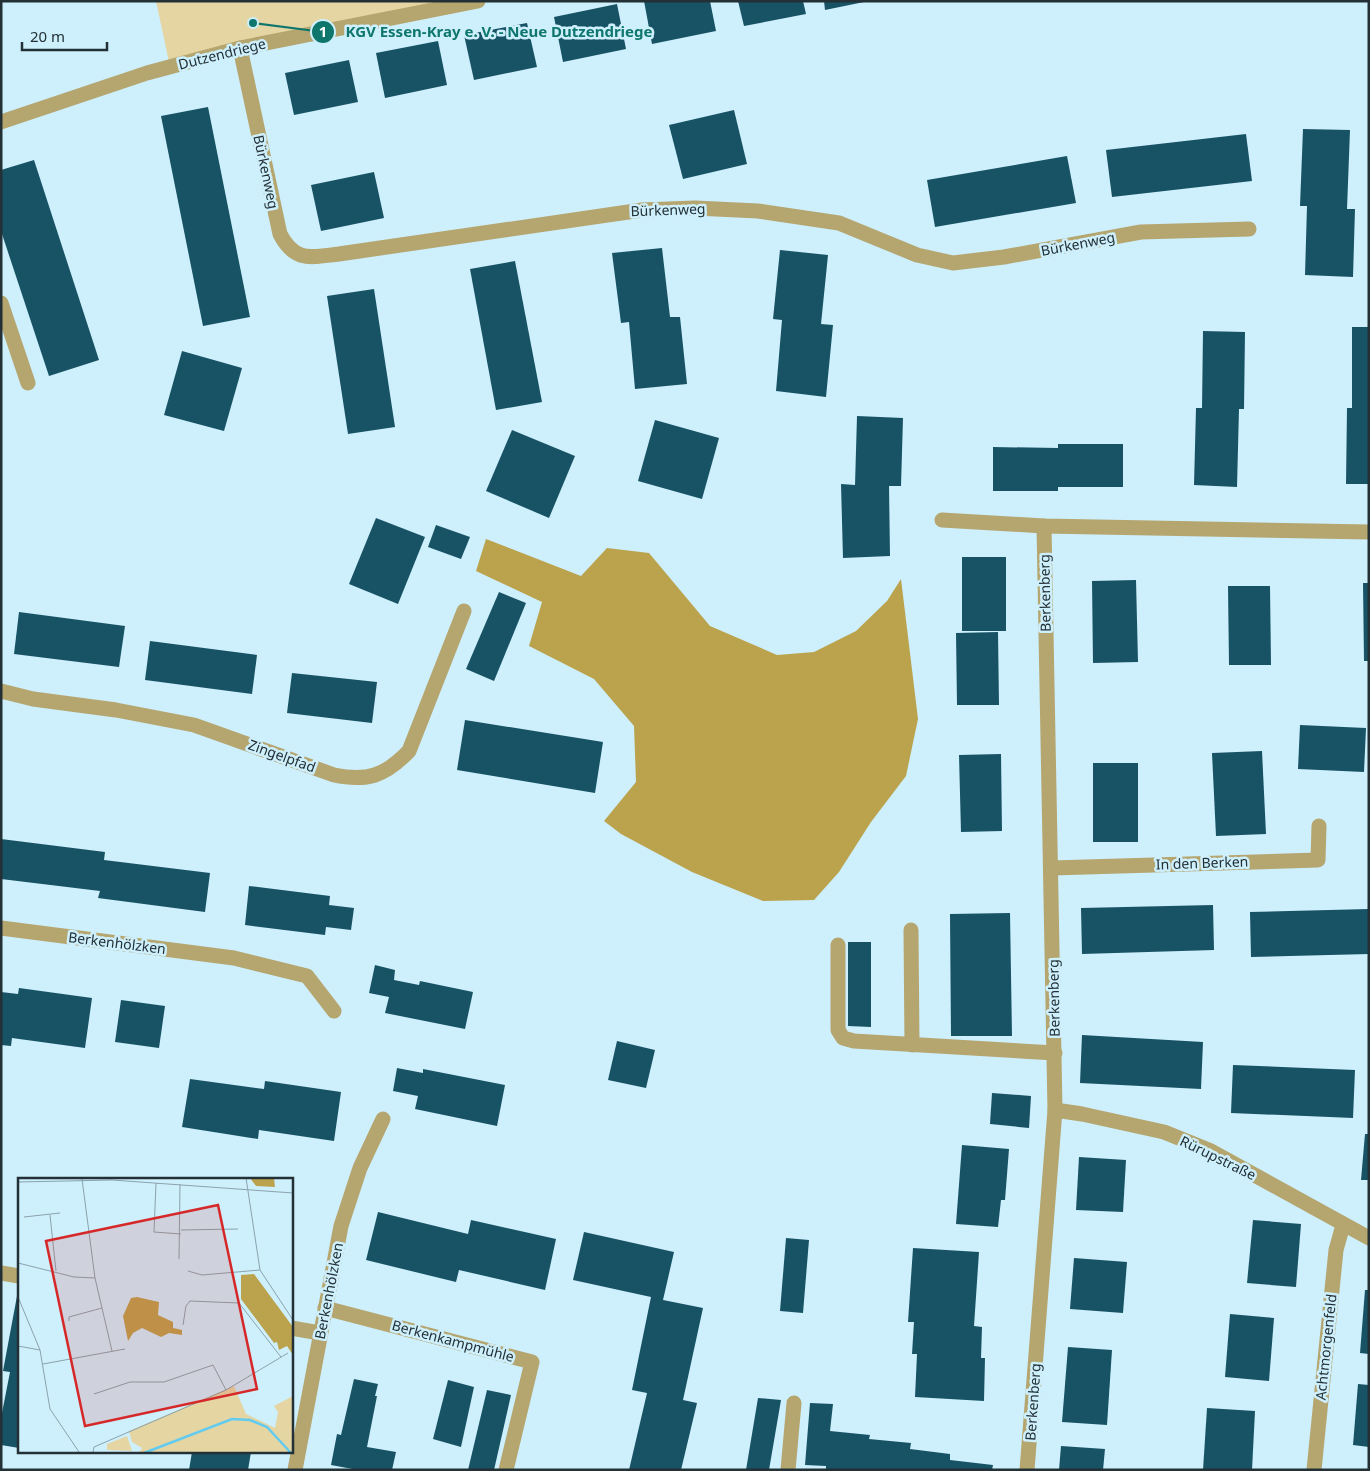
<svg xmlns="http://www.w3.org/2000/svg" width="1370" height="1471" font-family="'Noto Sans',sans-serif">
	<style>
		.green { fill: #e4d5a3 }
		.forest { fill: #bba34e }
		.building { fill: #185365 }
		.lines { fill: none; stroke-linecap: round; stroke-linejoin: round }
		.minor { stroke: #b5a56e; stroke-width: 15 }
		.labels { text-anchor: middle; stroke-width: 5; stroke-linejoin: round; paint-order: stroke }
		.street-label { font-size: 14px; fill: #233035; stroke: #ceeffc }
		.inset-river { fill: none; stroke: #62cbef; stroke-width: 2.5 }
		.inset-road { fill: none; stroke: #8aa3ac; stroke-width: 1 }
		.view { fill: #d62828; fill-opacity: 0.15; stroke: #d62828; stroke-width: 2.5 }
		.inset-edge { fill: none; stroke: #233035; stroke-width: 2.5 }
		.leader { fill: none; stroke: #0f766e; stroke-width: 2 }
		.callout-dot { fill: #0f766e; stroke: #ceeffc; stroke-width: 2 }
		.mark-label { font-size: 15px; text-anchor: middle; font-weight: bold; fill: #fff }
		.callout-label { font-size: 15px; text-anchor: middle; font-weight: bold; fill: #0f766e; stroke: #ceeffc; stroke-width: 5; stroke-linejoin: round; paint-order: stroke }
	</style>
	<rect width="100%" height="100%" fill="#ceeffc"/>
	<polygon class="green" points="156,1 454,1 169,62"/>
	<polygon class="forest" points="486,539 581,576 607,548 649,553 710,626 777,655 814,652 856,631 887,601 901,579 918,719 906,776 871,822 839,872 814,900 763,901 692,872 621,834 604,821 636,782 634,726 594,679 529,646 542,602 476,571"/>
	<g class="building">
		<polygon points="644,1 710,1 716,31 652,44"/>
		<polygon points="738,1 803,1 806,14 744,26"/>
		<polygon points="824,1 864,1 864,2 825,10"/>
		<polygon points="617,4 626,49 563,62 554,17"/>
		<polygon points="527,23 537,67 474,80 464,35"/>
		<polygon points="438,41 447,85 385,98 376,53"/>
		<polygon points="349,60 358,102 294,115 285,73"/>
		<polygon points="208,107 250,317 203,326 161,116"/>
		<polygon points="734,110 747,164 683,179 669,125"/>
		<polygon points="1303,129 1350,130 1347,209 1355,209 1353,277 1305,275 1307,206 1300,206"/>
		<polygon points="1246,134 1252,181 1112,197 1106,150"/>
		<polygon points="1067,156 1076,203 935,227 927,180"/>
		<polygon points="34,160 99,360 49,376 1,231 1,170"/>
		<polygon points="374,172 384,218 321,231 311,185"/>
		<polygon points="662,248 670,317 680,317 687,384 635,389 629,322 621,323 612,253"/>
		<polygon points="780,250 828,255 821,324 833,325 826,397 776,391 782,320 773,319"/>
		<polygon points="515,261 542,402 496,410 470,269"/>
		<polygon points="374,289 395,427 348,434 327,296"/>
		<polygon points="1352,327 1369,327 1369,484 1346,484 1347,408 1352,408"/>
		<polygon points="1203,331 1245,332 1244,409 1239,409 1237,487 1194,485 1196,408 1202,408"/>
		<polygon points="182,351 242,368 224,431 164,415"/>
		<polygon points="857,416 903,418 901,486 889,486 890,556 843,558 841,484 855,485"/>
		<polygon points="655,420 719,438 702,499 638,481"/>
		<polygon points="512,430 575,456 549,518 486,491"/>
		<polygon points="1058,444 1123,444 1123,487 1058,487 1058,491 993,491 993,447 1058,448"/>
		<polygon points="376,518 425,537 398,604 349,584"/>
		<polygon points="436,525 470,537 461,559 428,547"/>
		<rect x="962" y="557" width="44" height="74"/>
		<polygon points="1136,580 1138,662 1093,663 1092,581"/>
		<polygon points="1363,583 1369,583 1369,661 1364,661"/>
		<polygon points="1228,586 1270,586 1271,665 1229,665"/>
		<polygon points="499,592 526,603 494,681 466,669"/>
		<polygon points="19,612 125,626 119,667 14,654"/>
		<polygon points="998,632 999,705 957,705 956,633"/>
		<polygon points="150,641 257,655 252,694 145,680"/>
		<polygon points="292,673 377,682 372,723 287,713"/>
		<polygon points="465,720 603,742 595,793 457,770"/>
		<polygon points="1300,725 1366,728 1364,772 1298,769"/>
		<polygon points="1262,751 1266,834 1216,836 1212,753"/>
		<polygon points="1001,754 1002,831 961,832 959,755"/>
		<rect x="1093" y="763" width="45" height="79"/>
		<polygon points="1,839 105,852 104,860 210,873 205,912 98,898 100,891 1,879"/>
		<polygon points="249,886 330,896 329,905 354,908 351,930 326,927 325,935 245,925"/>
		<polygon points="1213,905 1214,950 1082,954 1081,908"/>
		<polygon points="1369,909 1369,954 1251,957 1250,912"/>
		<polygon points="1010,913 1012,1036 951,1036 950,914"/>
		<polygon points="848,942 871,942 871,1027 848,1026"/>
		<polygon points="375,965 395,970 394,980 419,985 420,981 473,992 465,1029 385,1013 389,997 369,993"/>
		<polygon points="19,988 92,998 85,1048 12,1038 11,1046 1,1045 1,992 18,994"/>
		<polygon points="121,1000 165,1006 159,1048 115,1042"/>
		<polygon points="1082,1035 1203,1042 1201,1089 1080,1083"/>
		<polygon points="617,1041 655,1050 646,1088 608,1080"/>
		<polygon points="1233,1065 1355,1070 1353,1118 1231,1113"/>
		<polygon points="397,1068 423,1073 423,1069 505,1085 497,1126 415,1109 418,1096 393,1091"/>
		<polygon points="190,1079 264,1089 265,1081 341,1092 334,1141 259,1130 258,1139 182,1127"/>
		<polygon points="992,1093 1031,1096 1029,1128 990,1124"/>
		<polygon points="1365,1134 1369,1134 1369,1180 1361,1180"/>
		<polygon points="962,1145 1009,1149 1005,1200 1001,1200 998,1227 956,1224"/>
		<polygon points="1079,1157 1126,1160 1123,1212 1076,1210"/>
		<polygon points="378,1212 468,1234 471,1220 556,1239 545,1290 459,1270 456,1282 366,1260"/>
		<polygon points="1253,1220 1301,1224 1296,1287 1247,1283"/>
		<polygon points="584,1232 674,1252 663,1300 703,1308 683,1400 697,1403 681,1470 629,1470 647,1393 632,1390 651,1297 573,1280"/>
		<polygon points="786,1238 809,1240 803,1313 780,1311"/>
		<polygon points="913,1248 979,1252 974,1326 982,1327 981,1358 985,1358 984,1401 915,1397 917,1354 912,1354 914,1322 908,1322"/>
		<polygon points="1074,1258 1127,1262 1123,1313 1070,1309"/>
		<polygon points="1365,1290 1369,1290 1369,1354 1360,1353"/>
		<polygon points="17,1296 19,1296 19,1448 1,1445 1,1418 10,1372 3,1371"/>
		<polygon points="1230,1314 1274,1318 1269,1381 1225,1377"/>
		<polygon points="1068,1347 1112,1350 1107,1425 1062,1422"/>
		<polygon points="354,1379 378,1384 375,1396 377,1396 367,1447 396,1452 392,1470 358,1470 331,1465 337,1434 341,1435"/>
		<polygon points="448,1380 474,1387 461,1447 433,1439"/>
		<polygon points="1358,1384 1369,1385 1369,1447 1353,1445"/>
		<polygon points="487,1390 511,1395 494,1470 468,1470"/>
		<polygon points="758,1398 781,1400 769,1470 746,1470"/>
		<polygon points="810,1403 833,1404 830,1431 870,1435 869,1439 911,1443 910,1449 950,1454 950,1460 993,1465 992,1470 826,1470 826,1466 805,1465"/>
		<polygon points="1207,1408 1255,1411 1252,1470 1203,1470"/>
		<polygon points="1061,1446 1105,1449 1103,1470 1059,1470"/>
		<polygon points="192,1452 251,1452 248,1470 189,1470"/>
	</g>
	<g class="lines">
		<g class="minor">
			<path d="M240,48L280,234C295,263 311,257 339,254L642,210L695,208L758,211L839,223L917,255L953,263L1004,257L1141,232L1249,229"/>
			<polyline points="1,122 147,73 240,48 478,1"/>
			<polyline points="1,303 28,383"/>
			<polyline points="942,520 1044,526 1369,532"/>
			<path d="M1,691L33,699L116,710L194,725L334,775C367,782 385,776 409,751L464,611"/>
			<polyline points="1052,868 1318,860 1319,826"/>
			<polyline points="1,928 234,958 307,976 334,1011"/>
			<polyline points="911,930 912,1045"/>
			<polyline points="838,945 838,1030 843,1038 854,1041 1055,1053"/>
			<polyline points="1055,1110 1082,1114 1164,1132 1211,1151 1369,1238"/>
			<polyline points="1,1273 19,1276"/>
			<polyline points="325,1308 532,1362 506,1470"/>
			<polyline points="291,1328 320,1333"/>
			<polyline points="295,1470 341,1226 360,1168 383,1119"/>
			<polyline points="788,1470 794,1403"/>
			<polyline points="1027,1470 1055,1110 1044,526"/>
			<polyline points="1314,1470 1336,1250 1343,1225"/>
		</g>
	</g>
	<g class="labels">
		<g class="street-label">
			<text transform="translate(222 54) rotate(-14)" y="5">Dutzendriege</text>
			<text transform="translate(266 172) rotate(78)" y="5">Bürkenweg</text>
			<text transform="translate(668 210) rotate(-2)" y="5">Bürkenweg</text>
			<text transform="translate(1078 244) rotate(-11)" y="5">Bürkenweg</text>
			<text transform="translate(1045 593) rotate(-91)" y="5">Berkenberg</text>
			<text transform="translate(282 756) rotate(20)" y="5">Zingelpfad</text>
			<text transform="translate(1202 863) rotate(-2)" y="5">In den Berken</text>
			<text transform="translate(117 943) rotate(7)" y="5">Berkenhölzken</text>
			<text transform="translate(1054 998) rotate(-91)" y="5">Berkenberg</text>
			<text transform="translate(1218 1158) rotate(26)" y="5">Rürupstraße</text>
			<text transform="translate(329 1291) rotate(-79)" y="5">Berkenhölzken</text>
			<text transform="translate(453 1341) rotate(15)" y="5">Berkenkampmühle</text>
			<text transform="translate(1326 1347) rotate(-84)" y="5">Achtmorgenfeld</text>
			<text transform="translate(1033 1402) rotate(-86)" y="5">Berkenberg</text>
		</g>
	</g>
	<g transform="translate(18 1178)">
		<rect width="275" height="275" fill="#ceeffc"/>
		<path d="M216,208L228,236L257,250L260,234L256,228L275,218V275H121L124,270L114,264L111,253ZM109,258L114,273L89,272V266Z" fill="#e4d5a3"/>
		<path d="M232,0H256L257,9L238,8ZM236,96L275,149V177L269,168L261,172L259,164L256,165L223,121V97ZM119,119L141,124L140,137L155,144V150L164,152V157L151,155L143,159L124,150L115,155L110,163L105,138L113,120Z" fill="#bba34e"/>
		<path class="inset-river" d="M126,275L214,241L232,242L249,249L273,275"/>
		<path class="inset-road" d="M228,0L242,92L275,142M64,1L77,100L94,173M0,4L94,2L275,15M138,5L136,54L163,56M32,37L38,93M6,39L42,35M163,52L220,51M161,81L162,6M0,85L56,99L77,100M170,93L184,97L242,92M0,119L22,172L32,231L61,274M51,143V139L84,130M165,147L168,128L172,123L221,125L263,179M0,168L22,172M25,186L107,171M76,216L112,204H146L195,187L208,212M75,274L76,269L208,212L270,175M46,275H85"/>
		<path class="view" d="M200,27L239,211L67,248L28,63Z"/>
		<rect width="275" height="275" class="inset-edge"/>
	</g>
	<path class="leader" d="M253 23L323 32"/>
	<g class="callout-dot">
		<circle cx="253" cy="23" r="5"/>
		<circle cx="323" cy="32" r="12"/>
	</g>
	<g class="mark-label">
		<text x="323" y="37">1</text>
	</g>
	<g class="callout-label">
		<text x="499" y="37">KGV Essen-Kray e. V. - Neue Dutzendriege</text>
	</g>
	<rect width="1370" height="1471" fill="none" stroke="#233035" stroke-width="5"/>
	<path d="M22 42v8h85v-8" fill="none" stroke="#233035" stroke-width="2.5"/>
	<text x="30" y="42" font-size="15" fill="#233035" stroke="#ceeffc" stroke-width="4" paint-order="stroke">20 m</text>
</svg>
